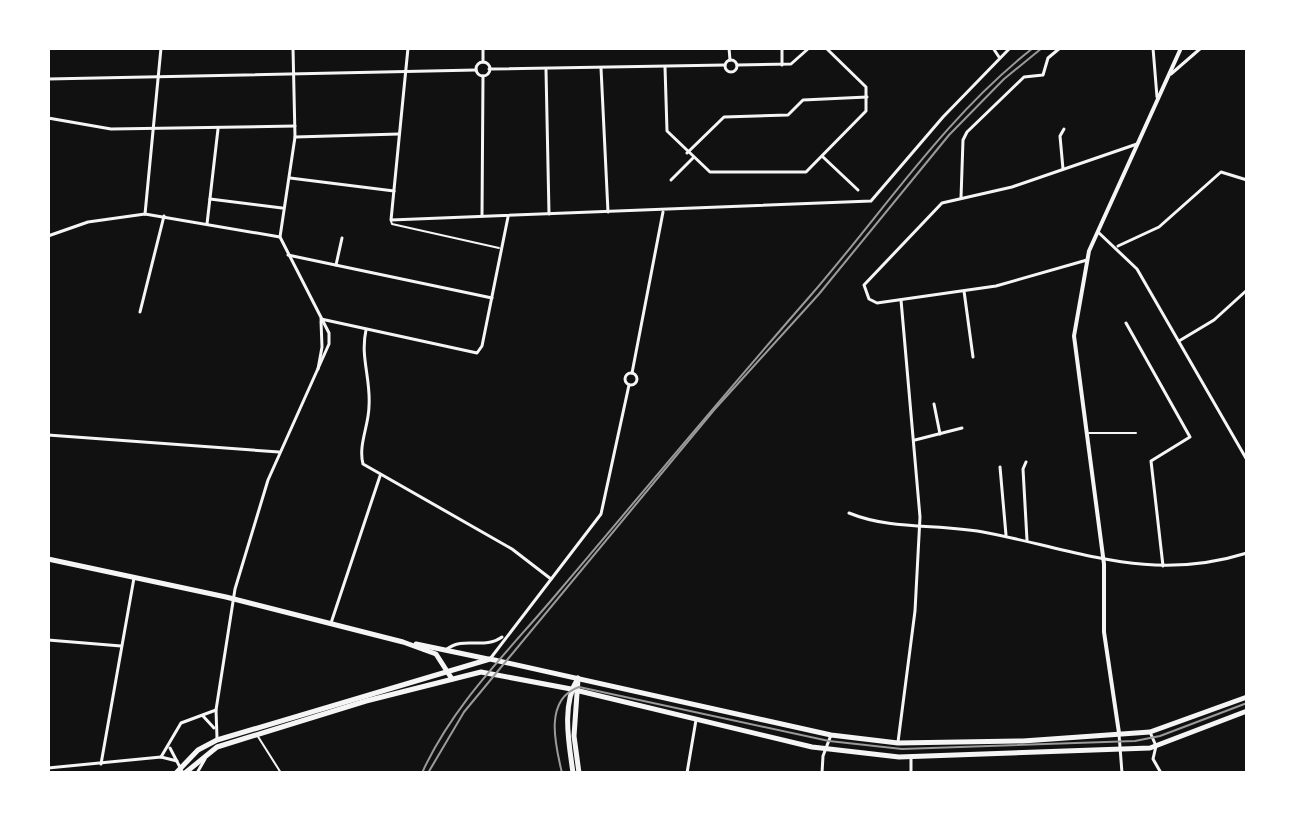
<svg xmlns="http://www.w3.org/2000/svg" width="1295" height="821" font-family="'Varela Round',sans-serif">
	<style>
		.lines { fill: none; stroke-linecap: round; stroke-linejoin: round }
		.service { stroke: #f5f5f5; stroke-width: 2 }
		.minor { stroke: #f5f5f5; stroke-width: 3 }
		.tertiary { stroke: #f5f5f5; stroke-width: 4 }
		.secondary { stroke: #f5f5f5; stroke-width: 5 }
		.primary { stroke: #f5f5f5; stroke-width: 5 }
		.tram { stroke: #9a9a9a; stroke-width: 2 }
		.rail { stroke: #9a9a9a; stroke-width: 2 }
	</style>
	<rect width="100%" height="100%" fill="#111"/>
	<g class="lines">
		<g class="service">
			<polyline points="391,221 392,224 499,248"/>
			<polyline points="1089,433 1136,433"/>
			<polyline points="257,735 281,773"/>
		</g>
		<g class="minor">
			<polyline points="408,48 391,220 871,201 943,117 1010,48"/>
			<polyline points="729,48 730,60"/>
			<polyline points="782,48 782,65"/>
			<polyline points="993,48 999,57"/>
			<polyline points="1153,48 1157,97"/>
			<circle cx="731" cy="66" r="6"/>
			<polyline points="483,62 483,48"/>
			<circle cx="483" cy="69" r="7"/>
			<polyline points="737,65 791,64 809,48"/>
			<polyline points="665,67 667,131 710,172 806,172 866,111 866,87 826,48"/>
			<polyline points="601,68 608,212"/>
			<polyline points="489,69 725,65"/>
			<polyline points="546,70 549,214"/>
			<polyline points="1171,74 1201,48"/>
			<polyline points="48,79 476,70"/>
			<polyline points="48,118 111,129 295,126"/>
			<polyline points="295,137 399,134"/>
			<polyline points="687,153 724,117 788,115 803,100 867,97"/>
			<polyline points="823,157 858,190"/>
			<polyline points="1063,169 1060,136 1064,129"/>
			<polyline points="290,178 394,191"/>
			<polyline points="671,180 693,158"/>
			<polyline points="961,198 963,140 967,132 1024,77 1043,75 1048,58 1060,48"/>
			<polyline points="210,199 282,208"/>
			<polyline points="145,214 161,48"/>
			<polyline points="482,216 483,76"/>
			<polyline points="207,224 218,129"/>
			<polyline points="1098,232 1137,269 1247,460"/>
			<polyline points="48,236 88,222 145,214 280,237"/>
			<polyline points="1118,246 1159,227 1221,172 1247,180"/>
			<polyline points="288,255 492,298"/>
			<polyline points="1087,260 996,286 877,303 869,299 864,285 942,203 1012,187 1137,144"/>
			<polyline points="336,265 342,238"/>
			<polyline points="964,291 973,357"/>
			<polyline points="140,312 164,216"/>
			<polyline points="321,319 477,353 482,346 508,217"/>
			<polyline points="1126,323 1190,437 1151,461 1163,566"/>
			<path d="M366,330C360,357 371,379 369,406C369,425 358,445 363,464L512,549L551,579"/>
			<polyline points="1179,341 1214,320 1247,290"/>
			<polyline points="318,369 322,347 321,321"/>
			<circle cx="631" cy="379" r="6"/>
			<polyline points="632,373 663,212"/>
			<polyline points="934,404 940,434"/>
			<polyline points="48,435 279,452"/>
			<polyline points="915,440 962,428"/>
			<polyline points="1026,462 1023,469 1027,540"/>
			<polyline points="1000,467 1006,535"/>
			<path d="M849,513C893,531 941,523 988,533C1081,551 1151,583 1247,553"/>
			<polyline points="331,623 380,476"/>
			<polyline points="48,640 121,646"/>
			<path d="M447,649C464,636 484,650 502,637"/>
			<polyline points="490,659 601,514 629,385"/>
			<polyline points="203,716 214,728"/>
			<polyline points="1150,732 1156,746 1153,759 1161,773"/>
			<polyline points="1119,734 1122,773"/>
			<polyline points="217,738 216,710 235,589 268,480 329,344 329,333 280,237 295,137 293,48"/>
			<polyline points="898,742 915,611 920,517 901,300"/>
			<polyline points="170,748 183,773"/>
			<polyline points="161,757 181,723 216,710"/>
			<polyline points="101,764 134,578"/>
			<polyline points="48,768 161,757 177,761"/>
			<polyline points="197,773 205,759"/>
			<polyline points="687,773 696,720"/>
			<polyline points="822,773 823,756 831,735"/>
			<polyline points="911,773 911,757"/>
		</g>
		<polyline class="tertiary" points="1119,733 1104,632 1104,564 1074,336 1089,251 1181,48"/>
		<g class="secondary">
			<polyline points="48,559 226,597 403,642 436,654 452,679"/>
			<polyline points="416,644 488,659"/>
		</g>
		<g class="primary">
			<polyline points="578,679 574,736 579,773"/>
			<polyline points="176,773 198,750 217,740 490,659 831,735 898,743 1023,741 1150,732 1247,697"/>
			<polyline points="185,773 217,747 366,701 481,672 571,689 812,747 899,757 1150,748 1247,711"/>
			<path d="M573,773C569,743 561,705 578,678"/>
		</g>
		<g class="tram">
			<path d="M422,773C454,702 511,649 560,590C644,491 726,392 811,295C884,211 945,117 1033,48"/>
			<path d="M562,773C555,744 544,699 579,687L829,741L902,749L1135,741L1160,736L1247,703"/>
		</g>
		<polyline class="rail" points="428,773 464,712 714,410 819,294 949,135 1004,79 1042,48"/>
	</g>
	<rect width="1295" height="821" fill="none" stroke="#ffffff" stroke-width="100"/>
</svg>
